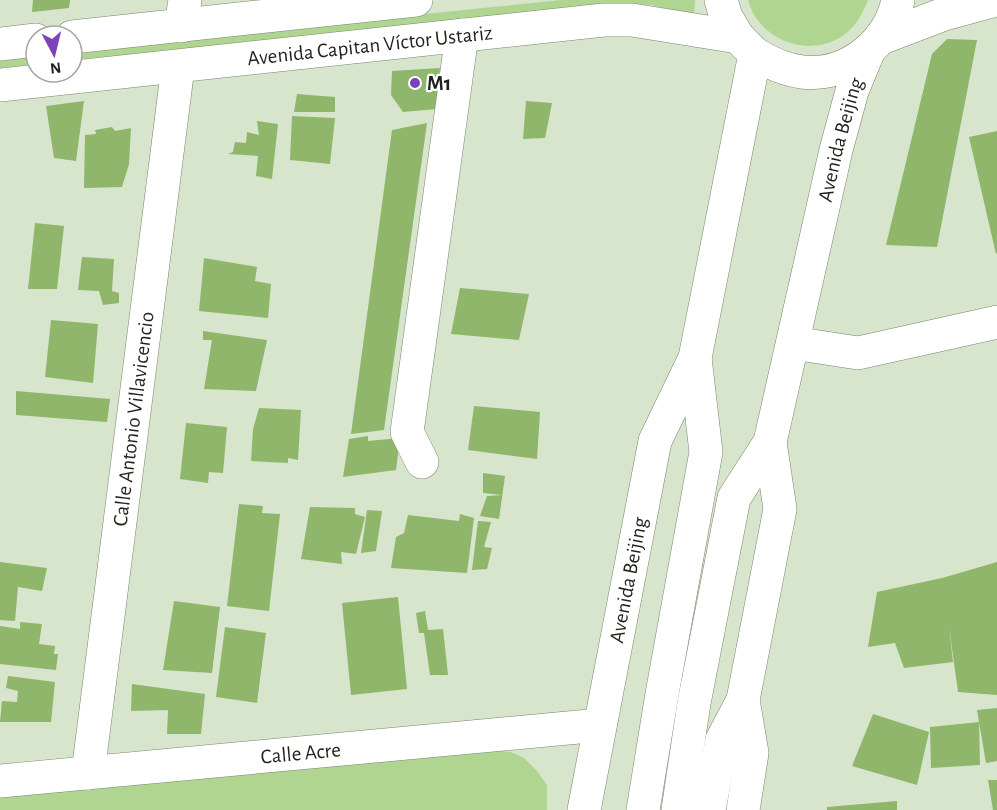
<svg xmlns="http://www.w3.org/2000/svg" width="997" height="810" font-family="'Alegreya Sans',sans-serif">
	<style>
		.green { fill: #b0d590 }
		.building { fill: #8fb66b }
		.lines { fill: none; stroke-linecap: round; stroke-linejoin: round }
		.minor-casing { stroke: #79856f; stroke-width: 34 }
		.major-casing { stroke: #79856f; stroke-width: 34 }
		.highway-casing { stroke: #79856f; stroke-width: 34 }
		.minor { stroke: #fff; stroke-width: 33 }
		.major { stroke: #fff; stroke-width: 33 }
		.highway { stroke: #fff; stroke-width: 33 }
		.poi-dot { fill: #7b43b9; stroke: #fff; stroke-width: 2 }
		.labels { text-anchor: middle; stroke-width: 4.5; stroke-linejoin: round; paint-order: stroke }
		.street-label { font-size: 21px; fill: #1e231a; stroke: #fff }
		.poi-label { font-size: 21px; font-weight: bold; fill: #1e231a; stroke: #fff; text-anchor: start }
	</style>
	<rect width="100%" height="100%" fill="#d7e5cc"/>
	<g class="green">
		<polygon points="561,0 695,0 694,15 651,5 624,4 72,60 72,50"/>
		<path d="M748,0H868C861,18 851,34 833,41C799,56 757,35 748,0Z"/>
		<polygon points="36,54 36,64 0,68 0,57"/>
		<polygon points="491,750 511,752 524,758 536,770 547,785 547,810 0,810 0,796"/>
	</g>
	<g class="building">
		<polygon points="33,0 70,0 69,8 32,12"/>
		<polygon points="947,39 977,40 937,247 886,245 932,54"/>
		<polygon points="440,68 436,109 403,112 391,95 392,71"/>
		<polygon points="297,94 335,97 335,112 294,112"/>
		<polygon points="84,101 76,161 54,158 46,106"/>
		<polygon points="526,101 552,103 545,138 523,139"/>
		<polygon points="292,116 335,118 330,164 290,160"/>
		<polygon points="257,121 278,124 272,179 256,176 258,156 228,154 233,152 235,142 246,143 247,132 259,135"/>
		<polygon points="427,123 384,430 351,434 392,130"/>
		<polygon points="112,127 115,131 131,128 129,164 122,187 84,188 85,135 96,134 95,130"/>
		<polygon points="997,131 997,253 996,254 969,137"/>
		<polygon points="35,223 64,226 57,289 28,289"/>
		<polygon points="82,257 114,259 112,291 119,293 119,303 103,305 99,291 78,290"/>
		<polygon points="204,258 257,267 255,281 271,284 268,318 199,311"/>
		<polygon points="460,288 529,294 519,340 451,334"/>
		<polygon points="51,320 98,324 93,383 45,377"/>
		<polygon points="203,331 267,340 256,391 204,389 212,340 203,340"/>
		<polygon points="16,391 110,399 107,422 16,415"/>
		<polygon points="474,406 540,412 537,459 468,450"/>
		<polygon points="259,408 301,410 298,460 288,458 288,463 251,461 253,429"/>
		<polygon points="186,423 227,427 223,473 209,472 208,483 180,479"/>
		<polygon points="368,436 368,441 400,438 396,470 343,477 349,439"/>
		<polygon points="483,473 505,476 499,519 480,516 487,496 502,495 483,493"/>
		<polygon points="239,504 263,506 262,513 280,514 269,611 227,606"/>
		<polygon points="310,507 355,508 355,514 365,517 356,554 341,552 342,564 301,559"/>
		<polygon points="367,510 382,511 376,551 361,553"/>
		<polygon points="460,514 474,518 467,573 391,568 396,537 404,533 408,515 459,521"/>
		<polygon points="478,521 491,522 484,547 492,548 487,569 472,570"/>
		<polygon points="0,562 47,568 42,591 18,587 15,621 0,620"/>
		<polygon points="997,562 997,695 958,692 949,626 953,662 904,668 895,643 868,647 877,592 942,578"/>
		<polygon points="398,597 407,689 351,695 342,603"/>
		<polygon points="174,601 220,607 212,673 163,670"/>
		<polygon points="425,611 428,630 443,629 448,675 430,675 424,633 419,633 416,613"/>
		<polygon points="20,622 42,624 39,644 55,646 54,654 58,654 56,670 0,664 0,626 20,629"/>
		<polygon points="225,627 266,633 257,703 216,697"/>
		<polygon points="8,676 55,682 51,722 0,722 2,701 17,702 18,691 6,688"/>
		<polygon points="132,684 205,694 201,734 167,734 168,710 131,711"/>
		<polygon points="997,708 997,761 986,763 979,722 980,765 931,768 930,727 979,722 977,710"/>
		<polygon points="873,714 929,732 917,785 852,766"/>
		<polygon points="988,780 997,780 997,810 993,810"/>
		<polygon points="897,801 897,810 827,810 827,807"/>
	</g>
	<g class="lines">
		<g class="minor-casing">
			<g id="minor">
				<polyline points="181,26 185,0"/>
				<polyline points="793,343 858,353 997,322"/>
				<polyline points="422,462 407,432 462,35"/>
				<path id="s1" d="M88,773L178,67"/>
				<path id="s2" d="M0,781L600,725"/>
				<polyline points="743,810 752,753 743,700 780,509 770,442"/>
			</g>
		</g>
		<g class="major-casing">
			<g id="major">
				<polyline points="721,0 726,17 738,37"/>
				<polyline points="72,37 416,0"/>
				<polyline points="881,38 944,14 996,0"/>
				<polyline points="0,44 36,40"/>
				<path d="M755,54C770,63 785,70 802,72C848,77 889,43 898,0"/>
				<polyline points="643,810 662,694 706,452 695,358"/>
				<path id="s3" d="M678,810L694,703L734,498L770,442L836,150L852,91L869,50"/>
				<polyline points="709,810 722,740 743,700"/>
			</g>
		</g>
		<g class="highway-casing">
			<g id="highway">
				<path id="s4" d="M0,85L604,20H632L738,37L755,54L695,358L655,441L584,810"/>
			</g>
		</g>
		<use href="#minor" class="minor"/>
		<use href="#major" class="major"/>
		<use href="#highway" class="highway"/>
	</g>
	<circle class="poi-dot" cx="415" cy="83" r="6"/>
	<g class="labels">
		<g class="street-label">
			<text dy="7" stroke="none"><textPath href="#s4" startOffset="372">Avenida Capitan Víctor Ustariz</textPath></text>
			<text dy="7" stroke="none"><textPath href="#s3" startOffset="694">Avenida Beijing</textPath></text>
			<text dy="7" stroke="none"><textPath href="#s1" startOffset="357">Calle Antonio Villavicencio</textPath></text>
			<text transform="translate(628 580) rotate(-79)" y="7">Avenida Beijing</text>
			<text dy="7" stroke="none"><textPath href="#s2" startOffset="302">Calle Acre</textPath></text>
		</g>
		<g class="poi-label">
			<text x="427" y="90">M1</text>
		</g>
	</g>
	<g transform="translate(54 54) rotate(173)"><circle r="28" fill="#ffffff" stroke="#a5a7a3" stroke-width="1.5"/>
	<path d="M0-4.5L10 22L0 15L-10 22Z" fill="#7b43b9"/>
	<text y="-9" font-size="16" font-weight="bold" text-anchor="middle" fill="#1e231a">N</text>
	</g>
</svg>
